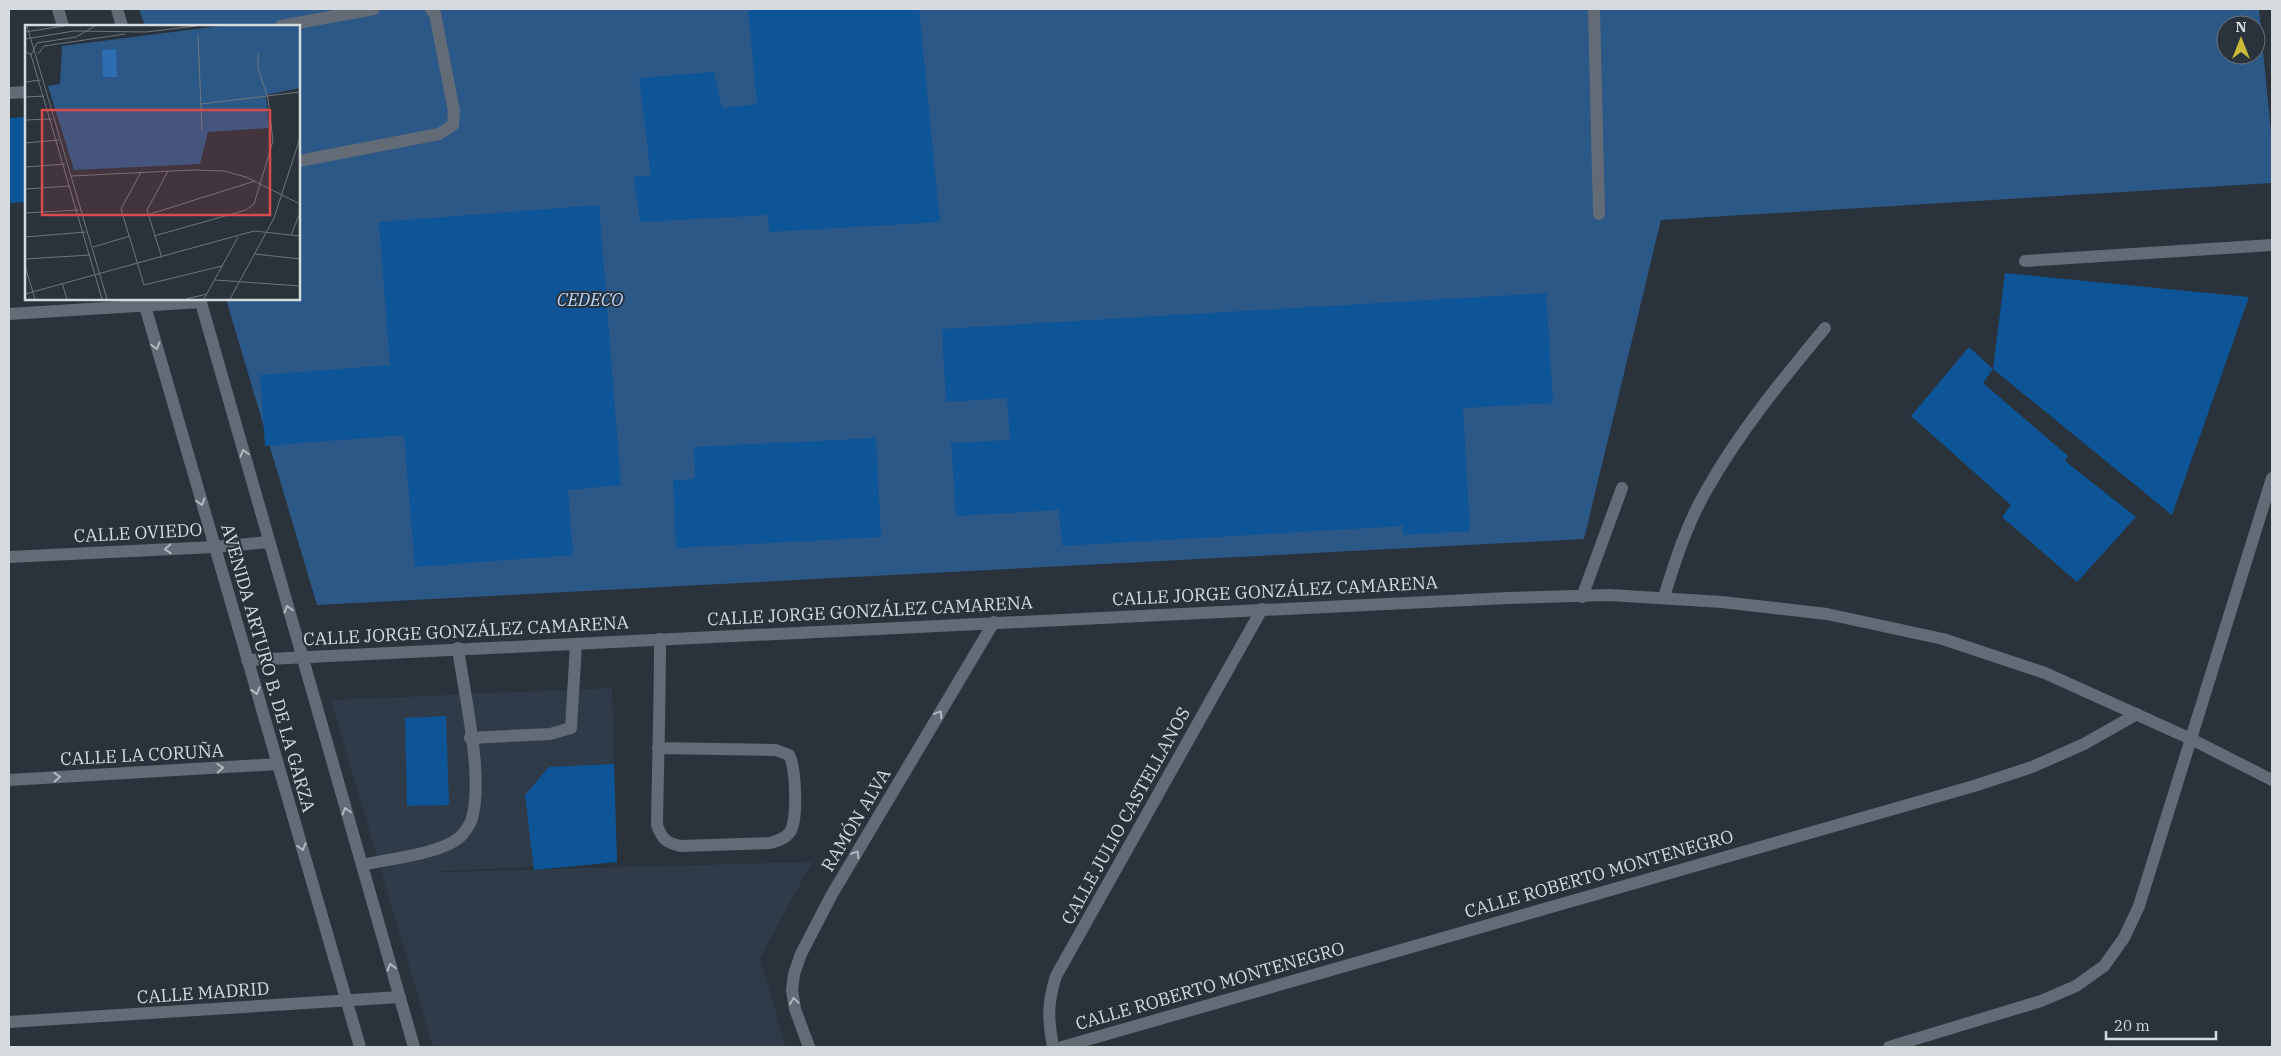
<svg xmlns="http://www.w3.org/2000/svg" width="2281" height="1056" font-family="'IBM Plex Serif',serif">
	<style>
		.built { fill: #2f3b49 }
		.green { fill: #2c5888; fill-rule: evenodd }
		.building { fill: #0e5598 }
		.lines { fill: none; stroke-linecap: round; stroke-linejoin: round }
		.minor { stroke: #636c76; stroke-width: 12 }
		.oneway { stroke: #b3b9c0 }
		.labels { text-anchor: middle; stroke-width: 4; stroke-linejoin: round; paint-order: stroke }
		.park-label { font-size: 18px; font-style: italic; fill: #b7d7fc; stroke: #2a323b }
		.street-label { font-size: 18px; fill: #d5dadf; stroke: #2a323b }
		.inset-road { fill: none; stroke: #6e757d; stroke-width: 1 }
		.view { fill: #d64c4d; fill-opacity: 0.15; stroke: #d64c4d; stroke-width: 2.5 }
		.inset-edge { fill: none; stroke: #d5dadf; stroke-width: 2.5 }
	</style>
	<rect width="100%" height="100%" fill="#2a323b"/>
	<polygon class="built" points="612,688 617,862 409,873 812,862 760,958 786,1047 433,1047 331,700"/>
	<path class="green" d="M139,9H2259L2272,143V183L1661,220L1584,539L317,605L226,299H299V26H145ZM2226,25H2256V55H2226Z"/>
	<g class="building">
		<polygon points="748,9 919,9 940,222 769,232 768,215 640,222 634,177 651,176 639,78 714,72 722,108 757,104"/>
		<polygon points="26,117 26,202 9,203 9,118"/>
		<polygon points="599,205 621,485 568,490 573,555 415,567 404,435 265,446 260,375 390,365 379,222"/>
		<polygon points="2005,273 2249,297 2172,515 1993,369"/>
		<polygon points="1546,293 1553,403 1463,408 1470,531 1403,535 1403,526 1062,546 1059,510 956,516 951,443 1010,440 1007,398 946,402 942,329"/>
		<polygon points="1969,347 1993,369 1983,383 2068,456 2065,461 2136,517 2077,582 2002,517 2011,505 1911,416"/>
		<polygon points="876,438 881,537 676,548 673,480 695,479 694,447"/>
		<polygon points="446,716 449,805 407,806 405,718"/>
		<polygon points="614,764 617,862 534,870 525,795 549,767"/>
	</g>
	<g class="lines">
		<g class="minor">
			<polyline points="58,9 63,26"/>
			<polyline points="117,9 122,26"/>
			<polyline points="1594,9 1599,214"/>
			<polyline points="281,26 374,9"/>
			<polyline points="9,93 26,92"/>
			<polyline points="299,161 439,134 453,125 454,111 435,14 431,9"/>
			<polyline points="2025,261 2272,245"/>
			<polyline points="143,299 360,1047"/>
			<polyline points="200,299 414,1047"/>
			<polyline points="9,314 201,302"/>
			<polyline points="9,557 214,547 269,542"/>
			<polyline points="1582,597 1622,488"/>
			<path d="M1664,597C1675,561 1687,524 1706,491C1739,432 1782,380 1825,328"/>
			<polyline points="247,660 1508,598 1609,595 1722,602 1827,614 1943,639 2045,673 2191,739 2272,780"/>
			<polyline points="470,738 550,734 571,728 576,644"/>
			<path d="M658,748L776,750L789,755C796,767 798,821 790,832C785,839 777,841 770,843L681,846C666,843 662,839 657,825C658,763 660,701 660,639"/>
			<polyline points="9,780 278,764"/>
			<path d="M362,865C387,859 441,854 460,837C464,833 471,824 472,818C484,777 464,693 458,648"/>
			<polyline points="9,1022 400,997"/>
			<polyline points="809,1047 795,1009 792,990 794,974 801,954 831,896 994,622"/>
			<path d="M1053,1047C1048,1019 1047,1004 1056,976L1262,609"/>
			<polyline points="1062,1047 1974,786 2032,767 2084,744 2137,714"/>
			<polyline points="1889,1047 2041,1001 2076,986 2104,966 2124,938 2139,906 2272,478"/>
		</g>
	</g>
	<defs><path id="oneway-chevron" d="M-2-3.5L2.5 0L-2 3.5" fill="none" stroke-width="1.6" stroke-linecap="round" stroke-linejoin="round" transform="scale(1.25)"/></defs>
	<g class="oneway">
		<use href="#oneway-chevron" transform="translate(156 346) rotate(74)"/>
		<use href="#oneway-chevron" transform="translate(244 453) rotate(-106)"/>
		<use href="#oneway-chevron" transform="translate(201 502) rotate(74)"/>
		<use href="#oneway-chevron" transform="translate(168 549) rotate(177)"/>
		<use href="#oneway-chevron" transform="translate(288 609) rotate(-106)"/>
		<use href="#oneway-chevron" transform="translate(256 691) rotate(73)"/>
		<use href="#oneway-chevron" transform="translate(939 714) rotate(-59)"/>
		<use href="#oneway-chevron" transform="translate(220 768) rotate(-3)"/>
		<use href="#oneway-chevron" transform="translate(57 777) rotate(-3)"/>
		<use href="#oneway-chevron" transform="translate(346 811) rotate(-106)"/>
		<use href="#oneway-chevron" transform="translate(302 847) rotate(74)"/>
		<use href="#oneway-chevron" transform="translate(856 854) rotate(-59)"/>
		<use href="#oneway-chevron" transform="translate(391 967) rotate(-106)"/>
		<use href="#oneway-chevron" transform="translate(794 1001) rotate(-98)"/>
	</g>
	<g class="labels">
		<g class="park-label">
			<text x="590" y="306">CEDECO</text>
		</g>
		<g class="street-label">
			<text transform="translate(138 533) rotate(-3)" y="6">CALLE OVIEDO</text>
			<text transform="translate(1275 591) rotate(-3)" y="6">CALLE JORGE GONZÁLEZ CAMARENA</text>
			<text transform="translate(870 611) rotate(-3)" y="6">CALLE JORGE GONZÁLEZ CAMARENA</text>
			<text transform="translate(466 631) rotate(-3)" y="6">CALLE JORGE GONZÁLEZ CAMARENA</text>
			<text transform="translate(268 668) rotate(74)" y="6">AVENIDA ARTURO B. DE LA GARZA</text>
			<text transform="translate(142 755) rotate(-3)" y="6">CALLE LA CORUÑA</text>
			<text transform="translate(1126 816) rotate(-61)" y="6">CALLE JULIO CASTELLANOS</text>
			<text transform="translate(856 820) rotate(-59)" y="6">RAMÓN ALVA</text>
			<text transform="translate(1599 874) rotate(-16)" y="6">CALLE ROBERTO MONTENEGRO</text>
			<text transform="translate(1210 986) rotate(-16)" y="6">CALLE ROBERTO MONTENEGRO</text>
			<text transform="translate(203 993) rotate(-4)" y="6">CALLE MADRID</text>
		</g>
	</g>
	<g transform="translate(25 25)">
		<rect width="275" height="275" fill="#2a323b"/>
		<path d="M195,1H275V63L241,70L244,103L183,107L175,139L49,145L23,61L35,59L37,21Z" fill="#2c5888"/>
		<path d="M91,24L92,52H78L77,25Z" fill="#2d6eb3"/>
		<path class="inset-road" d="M2,1L82,274M0,7L39,1M173,10L177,106M0,14L49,6L121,7L171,1M0,26L6,30L77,274M13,29L19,21L100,9M6,30L12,18L51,12L70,1M0,57L16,55M0,72L19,71M176,79L275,67M0,95L27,94M0,118L34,115M0,142L40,139M116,147L96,184L119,260L197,241M46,151L167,145L199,146L221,152L275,179M0,164L45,161M0,188L54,185M122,190L230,156M266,210L275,188M129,211L221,185L229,179L248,116L243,73L233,44V28M0,212L61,207M68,222L105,211M230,229L275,234M137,233L122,185L143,146M0,234L65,230M0,241L10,274M190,255L275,261M37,258L42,274M0,269L229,206L275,211M161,274L182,269M179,274L213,212M205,274L249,193L275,113"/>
		<path class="view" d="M17,85H245V190H17Z"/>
		<rect width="275" height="275" class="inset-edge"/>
	</g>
	<rect width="2281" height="1056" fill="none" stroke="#d5dadf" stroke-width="20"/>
	<g transform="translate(2241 40)"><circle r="24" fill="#2a323b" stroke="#6e757d"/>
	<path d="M0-4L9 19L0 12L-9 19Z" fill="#c9ba3a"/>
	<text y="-8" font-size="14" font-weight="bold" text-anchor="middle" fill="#d5dadf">N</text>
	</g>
	<path d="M2106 1031v8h110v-8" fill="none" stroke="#d5dadf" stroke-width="2.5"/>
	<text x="2114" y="1031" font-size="15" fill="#d5dadf" stroke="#2a323b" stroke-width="4" paint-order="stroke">20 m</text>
</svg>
